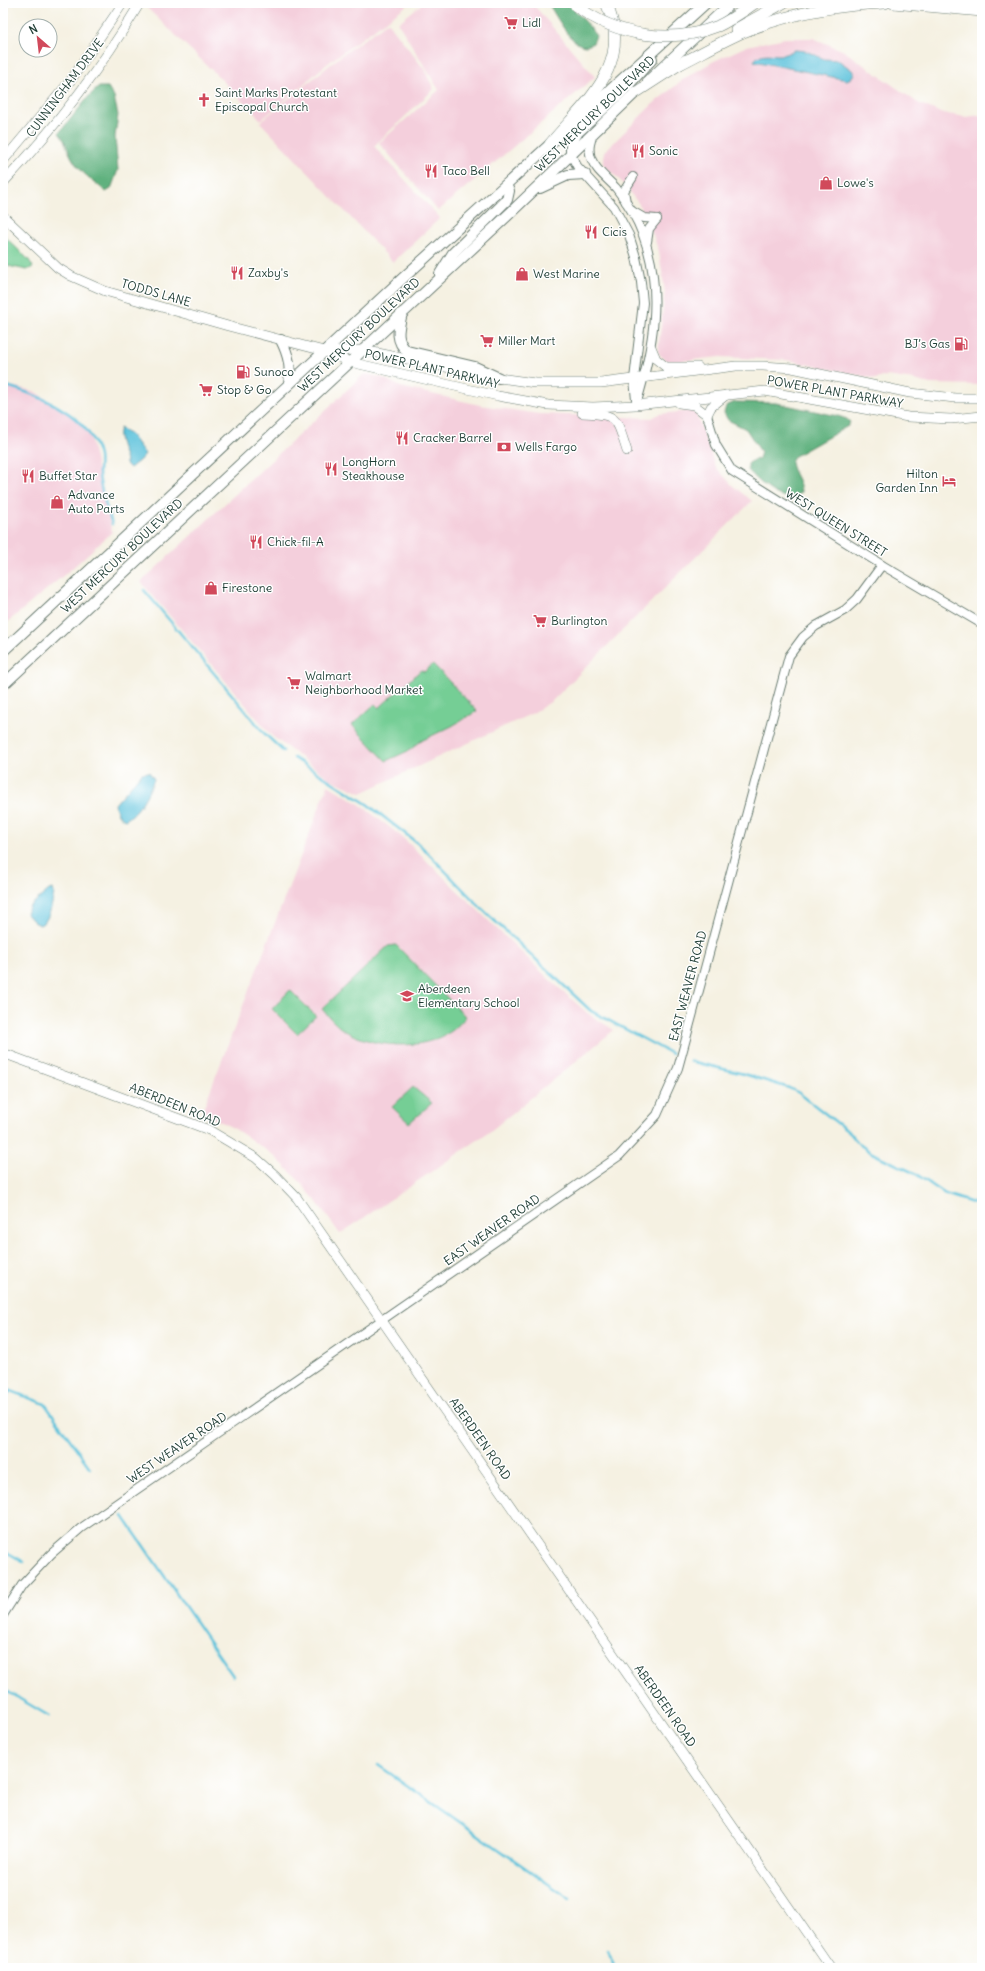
<svg xmlns="http://www.w3.org/2000/svg" width="985" height="1971" font-family="Delius,sans-serif">
	<style>
		.built { fill: #f4cfdc }
		.green { fill: #74ce95; stroke: #4a8664 }
		.forest { fill: #5fb17e; stroke: #3f7759 }
		.water { fill: #5fc3dc; stroke: #3f8088 }
		.lines { fill: none; stroke-linecap: round; stroke-linejoin: round }
		.stream { stroke: #5fc3dc; stroke-width: 2.5 }
		.tertiary-casing { stroke: #6a7c71; stroke-width: 10 }
		.secondary-casing { stroke: #6a7c71; stroke-width: 10 }
		.primary-casing { stroke: #6a7c71; stroke-width: 12 }
		.trunk-casing { stroke: #6a7c71; stroke-width: 12 }
		.motorway-casing { stroke: #6a7c71; stroke-width: 12 }
		.tertiary { stroke: #fff; stroke-width: 8 }
		.secondary { stroke: #fff; stroke-width: 9 }
		.primary { stroke: #fff; stroke-width: 10 }
		.trunk { stroke: #fff; stroke-width: 10 }
		.motorway { stroke: #fff; stroke-width: 11 }
		.motorway-bridge-casing { stroke: #6a7c71; stroke-width: 12; stroke-linecap: butt }
		.motorway-bridge { stroke: #fff; stroke-width: 11 }
		.labels { text-anchor: middle; stroke-width: 3; stroke-linejoin: round; paint-order: stroke }
		.poi-label { font-size: 12px; fill: #1f3d34; stroke: #fff; text-anchor: start }
		.street-label { font-size: 12px; fill: #1f3d34; stroke: #fff }
	</style>
	<rect width="100%" height="100%" fill="#fff"/>
	<filter id="ink" filterUnits="userSpaceOnUse"><feTurbulence type="fractalNoise" baseFrequency=".025" numOctaves="2"/><feDisplacementMap in="SourceGraphic" scale="8" xChannelSelector="R" yChannelSelector="G"/><feConvolveMatrix kernelMatrix="1 2 1 2 8 2 1 2 1" color-interpolation-filters="sRGB"/></filter>
	<filter id="wash" filterUnits="userSpaceOnUse"><feTurbulence type="fractalNoise" baseFrequency=".012" numOctaves="4" result="noise"/><feDisplacementMap in="SourceGraphic" scale="16" xChannelSelector="R" yChannelSelector="G"/><feGaussianBlur stdDeviation="0.9" result="paint"/><feColorMatrix in="noise" values="0 0 0 0 0 0 0 0 0 0 0 0 0 0 0 0 0 1.4 0 .05"/><feComposite in="paint" operator="in"/></filter>
	<g filter="url(#wash)">
		<rect width="100%" height="100%" fill="#f5f1e2"/>
		<g class="built">
			<polygon points="147,3 410,3 327,64 261,120 217,75 145,6"/>
			<polygon points="423,3 532,3 595,77 438,211 379,143 439,90 398,23"/>
			<polygon points="388,22 424,69 434,89 374,146 440,218 393,262 260,122 342,55"/>
			<polygon points="785,38 813,38 844,51 918,103 941,113 966,117 982,115 982,385 930,384 914,380 887,376 876,379 787,360 720,357 671,362 666,360 660,355 658,351 665,292 659,252 652,232 639,204 619,179 603,165 605,151 653,104 685,78 714,61 747,46"/>
			<polygon points="367,374 383,378 401,387 480,405 539,414 652,418 659,414 689,411 696,413 715,466 732,485 752,501 552,701 533,713 361,793 330,779 272,736 141,582 363,375"/>
			<polygon points="3,384 34,391 75,418 90,437 112,532 70,570 3,626"/>
			<polygon points="328,785 358,803 402,837 549,979 587,1013 614,1030 488,1133 340,1234 316,1201 296,1177 272,1154 235,1129 202,1112"/>
		</g>
		<g class="green">
			<polygon points="3,235 29,260 33,267 27,270 3,265"/>
			<polygon points="433,664 477,711 452,726 421,741 410,750 386,761 352,725 375,704 379,708 421,670 424,672"/>
			<path d="M396,945L466,1017C462,1021 458,1026 453,1030C424,1052 371,1048 342,1029C335,1024 328,1016 322,1009L388,946Z"/>
			<polygon points="290,990 316,1016 297,1034 272,1009"/>
			<polygon points="413,1087 432,1103 409,1123 392,1107"/>
		</g>
		<g class="forest">
			<path d="M548,3C552,3 560,1 564,3C574,7 590,26 596,36L593,43C590,45 586,47 581,45C569,41 555,14 548,3Z"/>
			<path d="M99,87H108L114,97L118,115L115,137L118,170L111,189L106,192C95,182 79,172 72,158C67,149 66,141 59,133L90,95Z"/>
			<path d="M735,402L776,403L838,416L847,419L850,422L848,426L795,456L791,462C792,473 801,480 801,492C785,508 760,483 748,470V464L753,460L759,459L761,452L746,429L728,420L724,413L726,406Z"/>
		</g>
		<g class="water">
			<path d="M795,50L806,51L824,59L838,60L852,70L854,74L851,78L847,80L754,61C761,51 770,55 780,55C785,55 790,52 795,50Z"/>
			<path d="M120,428L131,435L145,454L140,460L130,468L126,464C126,453 115,438 120,428Z"/>
			<path d="M149,772L154,779C149,792 138,814 125,820C118,817 116,811 115,804L142,773Z"/>
			<path d="M53,889L54,893C52,903 50,921 40,925L34,922L26,913L30,906L49,890Z"/>
		</g>
		<g class="lines">
			<g class="stream">
				<path d="M3,385C39,395 90,414 99,456C100,462 99,468 99,474C100,491 107,508 112,524"/>
				<polyline points="144,590 265,734 283,751"/>
				<polyline points="294,758 367,804 421,846 481,908 591,1011 672,1054"/>
				<polyline points="690,1061 744,1074 789,1088 799,1093 850,1133 859,1144 872,1153 916,1174 945,1194 982,1206"/>
				<polyline points="3,1388 45,1404 90,1468"/>
				<polyline points="3,1403 9,1392"/>
				<polyline points="123,1516 233,1676"/>
				<polyline points="3,1550 24,1562"/>
				<polyline points="3,1689 49,1716"/>
				<polyline points="378,1765 570,1899"/>
				<polyline points="608,1950 615,1968"/>
				<polyline points="3,1963 12,1968"/>
			</g>
		</g>
	</g>
	<g filter="url(#ink)">
		<g class="lines">
			<g class="tertiary-casing">
				<g id="tertiary">
					<path d="M593,134C590,143 588,149 591,158C595,170 608,179 616,188C627,202 637,219 643,235C664,291 653,349 636,405"/>
					<polyline points="571,155 577,166 614,207 629,235 636,257 641,282 643,303 634,379 636,400"/>
					<polyline points="626,202 624,191 633,177"/>
					<polyline points="632,211 644,218 657,219"/>
					<polyline points="647,242 649,229 657,219"/>
					<polyline points="707,415 716,445 732,471 882,565 982,624"/>
					<polyline points="3,1615 22,1585 51,1554 81,1528 619,1156 657,1115 678,1068 687,1035 789,656 803,637 816,626 845,610 857,599 882,565"/>
				</g>
			</g>
			<g class="secondary-casing">
				<g id="secondary">
					<polyline points="3,161 71,80 123,3"/>
					<path d="M3,183C55,128 101,68 140,3"/>
					<polyline points="3,216 58,268 71,276 105,291 228,326 324,351 350,362 498,396 548,405 593,407 636,405 765,391 908,417 951,419 982,416"/>
					<polyline points="651,347 656,359 666,367 698,367"/>
					<polyline points="328,351 363,350 499,378 535,383 601,383 736,366 763,366 792,368 910,393 955,398 982,398"/>
					<polyline points="679,403 694,405 707,415 711,407 726,395"/>
					<path d="M582,413C619,414 616,418 627,451"/>
					<polyline points="3,1053 209,1130 256,1158 275,1175 297,1198 831,1968"/>
				</g>
			</g>
			<g class="primary-casing">
				<polyline id="primary" points="648,81 731,3"/>
			</g>
			<g class="trunk-casing">
				<g id="trunk">
					<polyline points="574,123 706,3"/>
					<polyline points="571,155 571,143 578,132 623,91 652,59"/>
					<polyline points="540,188 568,175 585,174"/>
					<polyline points="440,274 453,253 507,200 509,191 506,185"/>
					<path d="M402,313C399,327 394,340 407,351L475,367L499,378"/>
					<path d="M281,340C289,356 291,367 289,384"/>
					<polyline points="3,651 402,279 556,139"/>
					<polyline points="3,685 507,216 635,93"/>
				</g>
			</g>
			<g class="motorway-casing">
				<g id="motorway">
					<polyline points="893,3 982,11"/>
					<polyline points="736,29 783,3"/>
					<path d="M680,64C702,53 724,40 746,31C790,13 838,5 885,3"/>
					<polyline points="635,93 686,60"/>
					<path d="M550,144C585,102 635,65 606,3"/>
				</g>
			</g>
			<use href="#tertiary" class="tertiary"/>
			<use href="#secondary" class="secondary"/>
			<use href="#primary" class="primary"/>
			<use href="#trunk" class="trunk"/>
			<use href="#motorway" class="motorway"/>
			<g class="motorway-bridge-casing">
				<path id="motorway-bridge" d="M576,6C617,36 670,45 718,26C731,20 743,11 755,3"/>
			</g>
			<use href="#motorway-bridge" class="motorway-bridge"/>
		</g>
	</g>
	<defs>
		<g id="supermarket-bare" transform="scale(1.08)"><path d="M-6-5.5h2.5l.6 2H6L4.5 2H-2.5L-4.4-4H-6ZM-1.5 3.2a1.3 1.3 0 1 0 .1 0ZM3 3.2a1.3 1.3 0 1 0 .1 0Z" fill="#d1495b" stroke="#fff" stroke-width="2.5" paint-order="stroke"/></g>
		<g id="church-bare" transform="scale(1.08)"><path d="M-1.2-6h2.4v3.5h3.3v2.4h-3.3V6h-2.4V-.1h-3.3v-2.4h3.3Z" fill="#d1495b" stroke="#fff" stroke-width="2.5" paint-order="stroke"/></g>
		<g id="restaurant-bare" transform="scale(1.08)"><path d="M-5-6h1v4h1v-4h1v4h1v-4h1v5L-1.5 .5V6h-2V.5L-5-1ZM5-6V6H3V1.5H1.5Q1.5-4 5-6Z" fill="#d1495b" stroke="#fff" stroke-width="2.5" paint-order="stroke"/></g>
		<g id="shop-bare" transform="scale(1.08)"><path d="M-5-2.5h2.3a2.7 3.5 0 0 1 5.4 0H5L5.5 6h-11ZM-1.5-2.5h3a1.5 2.3 0 0 0-3 0Z" fill="#d1495b" stroke="#fff" stroke-width="2.5" paint-order="stroke"/></g>
		<g id="fuel-bare" transform="scale(1.08)"><path d="M-5.5-6h7V0h2V4h1.3V-2.5L3-4.5l.8-.8L6-3V5H2.5V1h-1V6h-7ZM-4.2-4.7v3.2H.2V-4.7Z" fill="#d1495b" stroke="#fff" stroke-width="2.5" paint-order="stroke"/></g>
		<g id="bank-bare" transform="scale(1.08)"><path d="M-6-4H6V4H-6ZM0-2.3a2.3 2.3 0 1 0 0 4.6a2.3 2.3 0 1 0 0-4.6Z" fill="#d1495b" stroke="#fff" stroke-width="2.5" paint-order="stroke"/></g>
		<g id="hotel-bare" transform="scale(1.08)"><path d="M-6-4.5h1.5V1H6V5H4.5V3h-9V5H-6ZM-4 0a1.8 1.8 0 1 1 3.6 0ZM.5 0V-2.5h3Q6-2.5 6 0Z" fill="#d1495b" stroke="#fff" stroke-width="2.5" paint-order="stroke"/></g>
		<g id="school-bare" transform="scale(1.08)"><path d="M0-5L7-2L0 1L-7-2ZM-4 1L0 2.5L4 1V4Q0 6-4 4Z" fill="#d1495b" stroke="#fff" stroke-width="2.5" paint-order="stroke"/></g>
	</defs>
	<g fill-rule="evenodd">
		<use href="#supermarket-bare" x="511" y="23"/>
		<use href="#church-bare" x="204" y="100"/>
		<use href="#restaurant-bare" x="638" y="151"/>
		<use href="#restaurant-bare" x="431" y="171"/>
		<use href="#shop-bare" x="826" y="183"/>
		<use href="#restaurant-bare" x="591" y="232"/>
		<use href="#restaurant-bare" x="237" y="273"/>
		<use href="#shop-bare" x="522" y="274"/>
		<use href="#supermarket-bare" x="487" y="341"/>
		<use href="#fuel-bare" x="961" y="344"/>
		<use href="#fuel-bare" x="243" y="372"/>
		<use href="#supermarket-bare" x="206" y="390"/>
		<use href="#restaurant-bare" x="402" y="438"/>
		<use href="#bank-bare" x="504" y="447"/>
		<use href="#restaurant-bare" x="331" y="469"/>
		<use href="#restaurant-bare" x="28" y="476"/>
		<use href="#hotel-bare" x="949" y="481"/>
		<use href="#shop-bare" x="57" y="502"/>
		<use href="#restaurant-bare" x="256" y="542"/>
		<use href="#shop-bare" x="211" y="588"/>
		<use href="#supermarket-bare" x="540" y="621"/>
		<use href="#supermarket-bare" x="294" y="683"/>
		<use href="#school-bare" x="407" y="996"/>
	</g>
	<g class="labels">
		<g class="poi-label">
			<text x="522" y="27">Lidl</text>
			<text x="215" y="97">Saint Marks Protestant<tspan x="215" dy="14">Episcopal Church</tspan></text>
			<text x="649" y="155">Sonic</text>
			<text x="442" y="175">Taco Bell</text>
			<text x="837" y="187">Lowe's</text>
			<text x="602" y="236">Cicis</text>
			<text x="248" y="277">Zaxby's</text>
			<text x="533" y="278">West Marine</text>
			<text x="498" y="345">Miller Mart</text>
			<text x="950" y="348" text-anchor="end">BJ’s Gas</text>
			<text x="254" y="376">Sunoco</text>
			<text x="217" y="394">Stop &amp; Go</text>
			<text x="413" y="442">Cracker Barrel</text>
			<text x="515" y="451">Wells Fargo</text>
			<text x="342" y="466">LongHorn<tspan x="342" dy="14">Steakhouse</tspan></text>
			<text x="938" y="478" text-anchor="end">Hilton<tspan x="938" dy="14">Garden Inn</tspan></text>
			<text x="39" y="480">Buffet Star</text>
			<text x="68" y="499">Advance<tspan x="68" dy="14">Auto Parts</tspan></text>
			<text x="267" y="546">Chick-fil-A</text>
			<text x="222" y="592">Firestone</text>
			<text x="551" y="625">Burlington</text>
			<text x="305" y="680">Walmart<tspan x="305" dy="14">Neighborhood Market</tspan></text>
			<text x="418" y="993">Aberdeen<tspan x="418" dy="14">Elementary School</tspan></text>
		</g>
		<g class="street-label">
			<text transform="translate(65 88) rotate(-53)" y="4">CUNNINGHAM DRIVE</text>
			<text transform="translate(595 114) rotate(-44)" y="4">WEST MERCURY BOULEVARD</text>
			<text transform="translate(156 293) rotate(16)" y="4">TODDS LANE</text>
			<text transform="translate(359 335) rotate(-43)" y="4">WEST MERCURY BOULEVARD</text>
			<text transform="translate(432 369) rotate(13)" y="4">POWER PLANT PARKWAY</text>
			<text transform="translate(835 392) rotate(10)" y="4">POWER PLANT PARKWAY</text>
			<text transform="translate(836 523) rotate(32)" y="4">WEST QUEEN STREET</text>
			<text transform="translate(122 556) rotate(-43)" y="4">WEST MERCURY BOULEVARD</text>
			<text transform="translate(688 986) rotate(-75)" y="4">EAST WEAVER ROAD</text>
			<text transform="translate(175 1105) rotate(22)" y="4">ABERDEEN ROAD</text>
			<text transform="translate(492 1230) rotate(-35)" y="4">EAST WEAVER ROAD</text>
			<text transform="translate(480 1439) rotate(55)" y="4">ABERDEEN ROAD</text>
			<text transform="translate(177 1448) rotate(-34)" y="4">WEST WEAVER ROAD</text>
			<text transform="translate(665 1706) rotate(55)" y="4">ABERDEEN ROAD</text>
		</g>
	</g>
	<rect width="985" height="1971" fill="none" stroke="#fff" stroke-width="16"/>
	<g transform="translate(38 38) rotate(332)"><circle r="19" fill="#ffffff" stroke="#a5b1ae"/>
	<path d="M0-3L7 15L0 10L-7 15Z" fill="#d1495b"/>
	<text y="-6" font-size="11" font-weight="bold" text-anchor="middle" fill="#1f3d34">N</text>
	</g>
</svg>
